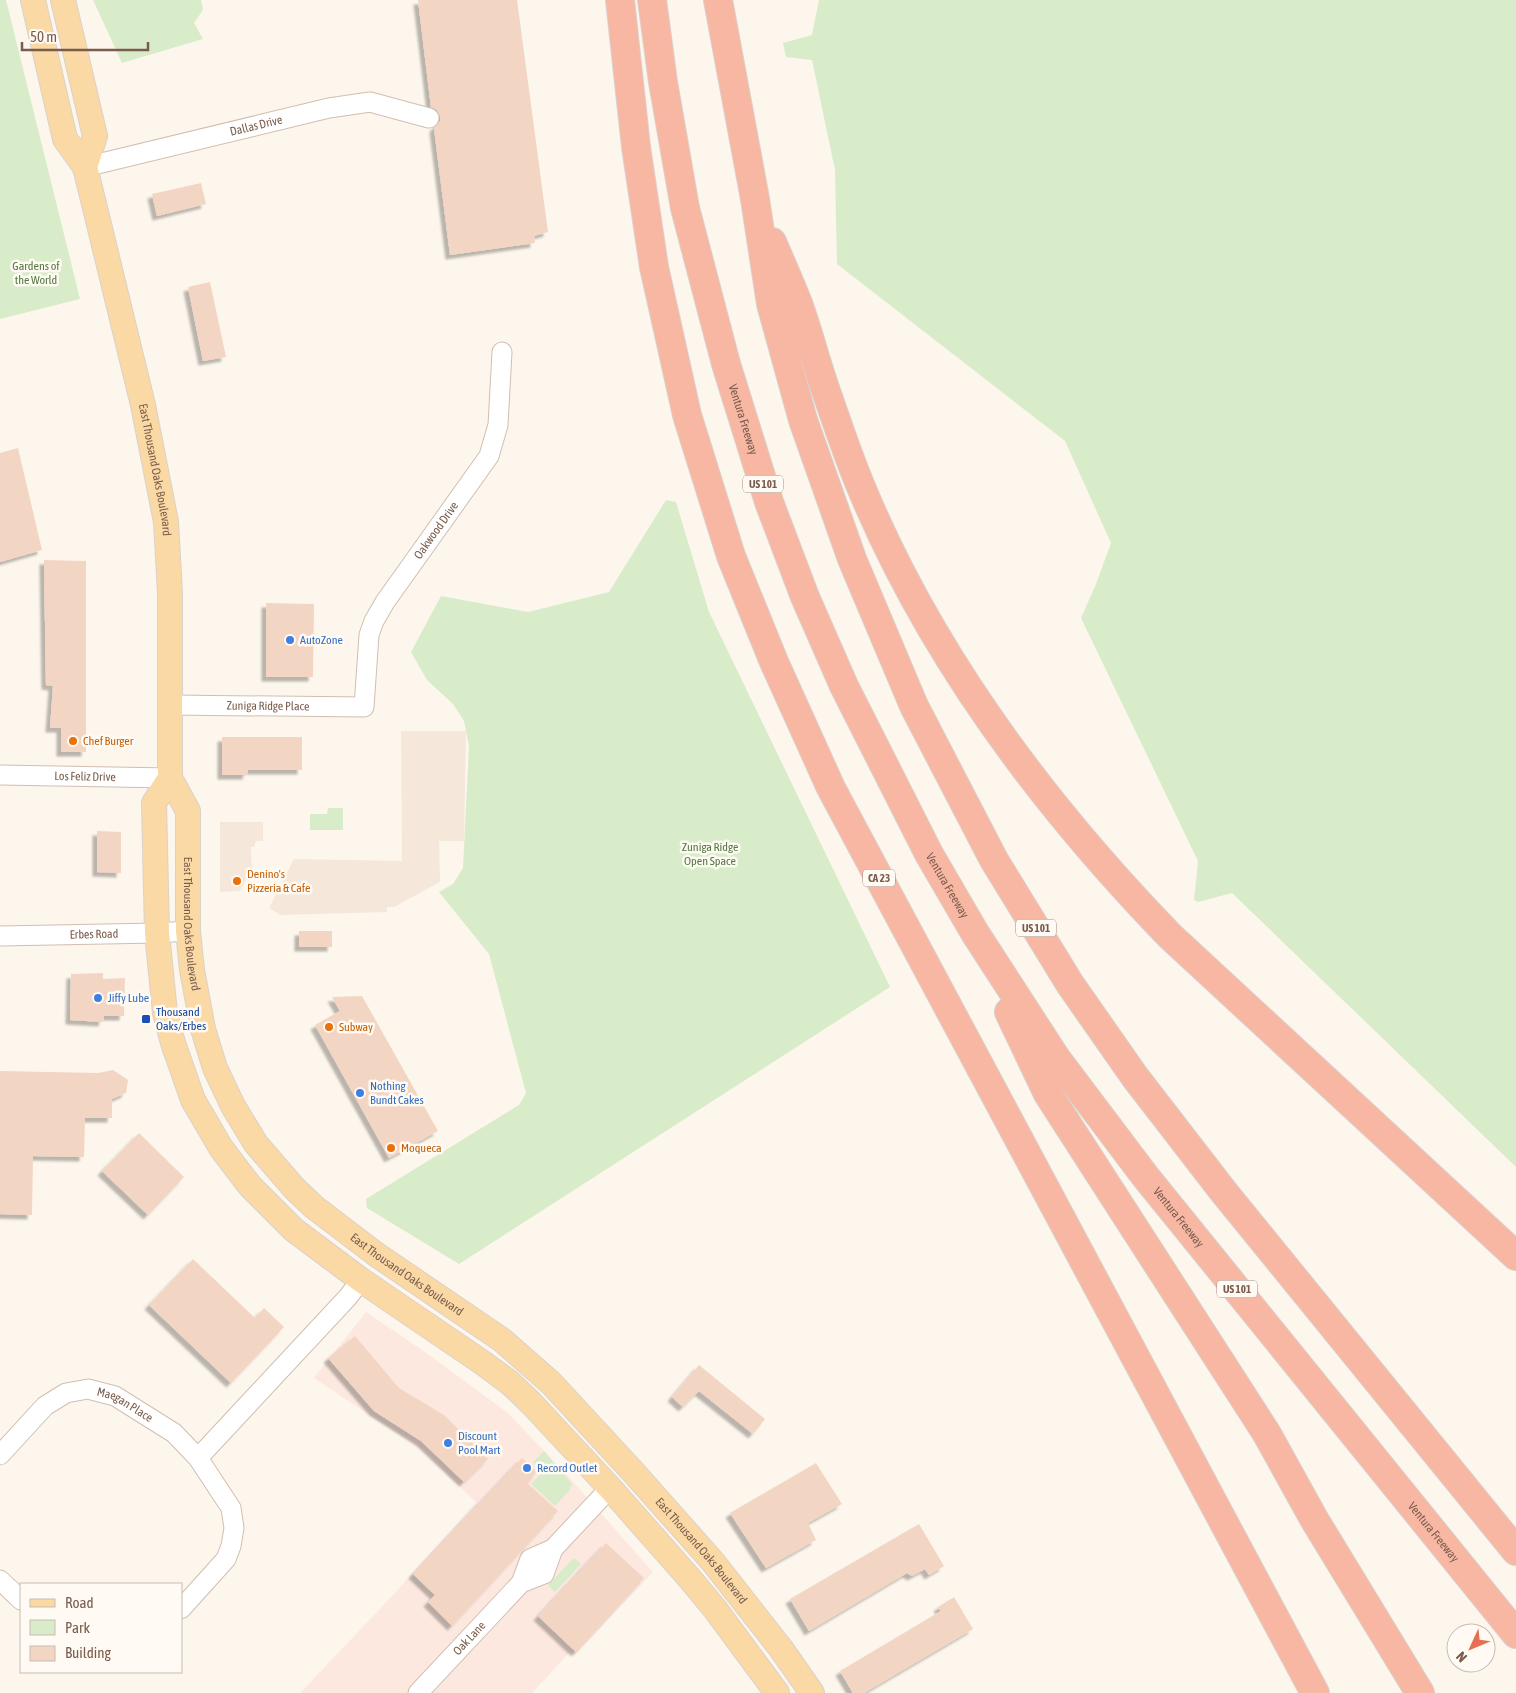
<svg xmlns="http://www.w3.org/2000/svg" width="1516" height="1693" font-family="'Asap Condensed',sans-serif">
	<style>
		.residential { fill: #f5e8da }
		.commercial { fill: #fde8e0 }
		.green { fill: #d8ecc9 }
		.building { fill: #f3d5c3; filter: url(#shadow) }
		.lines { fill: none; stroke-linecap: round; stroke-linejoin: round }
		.minor-casing { stroke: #d1beb0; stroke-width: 21 }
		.major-casing { stroke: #dad1cd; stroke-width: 26 }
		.highway-casing { stroke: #dad1cd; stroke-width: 30 }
		.minor { stroke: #fff; stroke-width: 19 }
		.major { stroke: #fbd9a5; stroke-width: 24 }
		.highway { stroke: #f7b7a3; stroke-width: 28 }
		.shop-dot { fill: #3f7fe0; stroke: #fffaf3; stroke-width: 2 }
		.food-dot { fill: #e8710a; stroke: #fffaf3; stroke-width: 2 }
		.transit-dot { fill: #1a4fb4; stroke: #fffaf3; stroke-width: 2 }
		.labels { text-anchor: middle; stroke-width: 5; stroke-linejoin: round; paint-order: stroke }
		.shield { fill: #fffaf3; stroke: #a28b7f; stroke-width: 1 }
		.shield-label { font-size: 11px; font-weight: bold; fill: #7a5c4d }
		.street-label { font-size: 12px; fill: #7a5c4d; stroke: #fffaf3 }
		.park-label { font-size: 12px; fill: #537a41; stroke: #fffaf3 }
		.shop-label { font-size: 12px; fill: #366cbe; stroke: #fffaf3; text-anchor: start }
		.food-label { font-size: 12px; fill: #c56008; stroke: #fffaf3; text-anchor: start }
		.transit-label { font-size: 12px; fill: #164399; stroke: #fffaf3; text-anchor: start }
	</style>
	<defs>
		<filter id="shadow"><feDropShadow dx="-4.5" dy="4.5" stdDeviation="1" flood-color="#0004"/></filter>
	</defs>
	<rect width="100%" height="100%" fill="#fdf6ec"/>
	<g class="residential">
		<polygon points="401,731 466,731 464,841 439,841 440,882 394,907 387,907 387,912 280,915 271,909 269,908 294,859 402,861"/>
		<polygon points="220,822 263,822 263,841 256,841 254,847 251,847 252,871 248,870 248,876 240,891 220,892"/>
	</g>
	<polygon class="commercial" points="366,1312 425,1352 508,1413 567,1475 653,1572 575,1655 570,1652 532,1693 300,1693 393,1595 476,1502 417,1447 314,1378"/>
	<g class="green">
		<polygon points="0,0 6,0 80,299 0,319"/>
		<polygon points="93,0 201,0 203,10 194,23 203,39 122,63"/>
		<polygon points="819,0 1516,0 1516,1167 1232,893 1198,902 1194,900 1198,861 1081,618 1096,584 1111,543 1065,441 837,264 835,170 812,60 786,57 783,43 812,35"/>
		<polygon points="666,500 676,502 709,612 890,987 459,1264 367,1208 366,1199 519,1105 526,1093 489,954 439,892 453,884 463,868 469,746 464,721 453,704 427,680 411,652 441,596 528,612 609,592"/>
		<polygon points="328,808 343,808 343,830 310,830 310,814 327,814"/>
		<polygon points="544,1451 572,1484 569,1491 555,1506 531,1484 543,1472 533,1462"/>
		<polygon points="574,1558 581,1564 555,1592 548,1585"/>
	</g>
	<g class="building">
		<polygon points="418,0 517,0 548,232 534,236 535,243 450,255 434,128 440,121 440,116 437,110 431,107"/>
		<polygon points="201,183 206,204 157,216 152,194"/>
		<polygon points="210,282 226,357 203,361 188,287"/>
		<polygon points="18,448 42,550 0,562 0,453"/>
		<polygon points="44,560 86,561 86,752 61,752 61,728 50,728 53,686 46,685"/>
		<polygon points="266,603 314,604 313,677 266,677"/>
		<polygon points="222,737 302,737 302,770 248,770 247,775 222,775"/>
		<polygon points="97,831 121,832 121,873 97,872"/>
		<rect x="299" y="931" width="33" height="16"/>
		<polygon points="103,973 103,979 125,978 124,1016 104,1016 103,1022 70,1020 71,974"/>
		<polygon points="362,996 438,1131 389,1158 315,1025 340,1011 332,997"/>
		<polygon points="113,1070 128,1080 126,1093 112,1099 112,1118 85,1118 84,1157 33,1156 32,1215 0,1214 0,1071 98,1073"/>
		<polygon points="139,1133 184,1177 148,1215 102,1171"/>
		<polygon points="193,1259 255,1318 264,1308 284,1327 231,1383 149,1305"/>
		<polygon points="355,1336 399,1388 444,1415 488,1459 464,1482 421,1441 374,1411 328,1358"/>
		<polygon points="699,1365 765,1419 753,1434 699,1391 683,1407 672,1397"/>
		<polygon points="522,1458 537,1472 527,1483 558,1511 452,1626 428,1602 435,1595 413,1574"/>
		<polygon points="816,1463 842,1504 808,1523 816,1540 766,1568 730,1513"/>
		<polygon points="919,1524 944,1566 929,1575 925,1569 912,1576 907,1573 809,1631 790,1599"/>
		<polygon points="606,1543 644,1578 576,1652 538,1616"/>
		<polygon points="954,1597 973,1629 864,1693 853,1693 840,1671 941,1611 938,1607"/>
	</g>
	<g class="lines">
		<g class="minor-casing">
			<g id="minor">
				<path id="s1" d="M85,167L329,108L370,102L429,118"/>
				<path id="s2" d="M170,705L364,707L369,635L374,621L385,602L489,456L498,425L502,352"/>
				<path id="s3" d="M0,775L170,778"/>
				<path id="s4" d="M0,936L157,933L188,931"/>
				<path id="s5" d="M0,1455L45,1406L66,1393L88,1389L115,1396L174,1433L198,1458L231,1508L234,1528L231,1546L226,1559L181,1609"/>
				<polyline points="198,1458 348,1297 361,1280"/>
				<polyline points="553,1549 610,1488"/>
				<polyline points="0,1580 21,1600"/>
				<path id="s6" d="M418,1693L521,1583L530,1559L553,1549L544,1574L521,1583"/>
			</g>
		</g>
		<g class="major-casing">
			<g id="major">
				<path id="s7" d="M33,0L65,139L85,167L143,405L166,522L170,593V778L188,811V931L192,970L203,1029L215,1068L233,1106L256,1144L294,1188L314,1207L377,1255L502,1340L551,1383L635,1474L713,1562L782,1650L812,1693"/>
				<polyline points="63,0 95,136 85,167"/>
				<polyline points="170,778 154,803 157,933 165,1013 173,1043 193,1100 221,1148 250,1186 294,1230 361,1280 483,1363 510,1383 531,1403 610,1488 691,1580 715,1609 777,1693"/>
			</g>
		</g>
		<g class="highway-casing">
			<g id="highway">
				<polyline points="620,0 636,147 654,267 687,415 731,556 774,662 831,788 1315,1693"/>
				<path id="s8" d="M652,0L663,82L685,208L726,364L769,502L805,597L844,686L929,854L975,933L1056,1058L1145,1176L1516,1634"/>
				<polyline points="718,0 755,199 771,304 803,420 852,559 914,706 994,860 1070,984 1135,1077 1223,1191 1516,1551"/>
				<path d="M772,242C781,263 791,285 799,306C809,334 816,363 826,391C837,423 848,456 861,487C931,656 1044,806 1170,936L1516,1256"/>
				<polyline points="1009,1012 1048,1094 1267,1434 1314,1519 1420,1693"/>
			</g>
		</g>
		<use href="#minor" class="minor"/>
		<use href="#major" class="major"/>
		<use href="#highway" class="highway"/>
	</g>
	<g class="shop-dot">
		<circle cx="290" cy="640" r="5"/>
		<circle cx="98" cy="998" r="5"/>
		<circle cx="360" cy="1093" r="5"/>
		<circle cx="448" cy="1443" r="5"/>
		<circle cx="527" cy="1468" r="5"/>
	</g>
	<g class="food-dot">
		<circle cx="73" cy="741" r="5"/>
		<circle cx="237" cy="881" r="5"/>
		<circle cx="329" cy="1027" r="5"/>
		<circle cx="391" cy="1148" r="5"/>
	</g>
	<rect class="transit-dot" x="141" y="1014" width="10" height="10" rx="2.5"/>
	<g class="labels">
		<g class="shield">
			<rect x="743" y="475.5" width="40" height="17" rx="4"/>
			<rect x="863" y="869.5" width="32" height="17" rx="4"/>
			<rect x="1016" y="919.5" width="40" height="17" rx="4"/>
			<rect x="1217" y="1280.5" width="40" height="17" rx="4"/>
		</g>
		<g class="shield-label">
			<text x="763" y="488">US 101</text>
			<text x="879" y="882">CA 23</text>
			<text x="1036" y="932">US 101</text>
			<text x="1237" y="1293">US 101</text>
		</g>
		<g class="street-label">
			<text dy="4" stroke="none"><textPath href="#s1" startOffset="176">Dallas Drive</textPath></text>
			<text dy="4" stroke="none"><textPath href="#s8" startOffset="430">Ventura Freeway</textPath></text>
			<text dy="4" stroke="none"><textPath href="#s7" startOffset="488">East Thousand Oaks Boulevard</textPath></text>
			<text dy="4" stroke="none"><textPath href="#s2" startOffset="391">Oakwood Drive</textPath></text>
			<text dy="4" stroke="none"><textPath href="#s2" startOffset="98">Zuniga Ridge Place</textPath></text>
			<text dy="4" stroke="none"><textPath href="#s3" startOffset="85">Los Feliz Drive</textPath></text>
			<text dy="4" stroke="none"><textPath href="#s8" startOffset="940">Ventura Freeway</textPath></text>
			<text dy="4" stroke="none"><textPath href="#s7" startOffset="948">East Thousand Oaks Boulevard</textPath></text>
			<text dy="4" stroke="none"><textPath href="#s4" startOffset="94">Erbes Road</textPath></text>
			<text dy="4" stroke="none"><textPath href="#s8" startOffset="1345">Ventura Freeway</textPath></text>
			<text dy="4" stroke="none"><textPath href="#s7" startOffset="1382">East Thousand Oaks Boulevard</textPath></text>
			<text dy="4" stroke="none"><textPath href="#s5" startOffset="154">Maegan Place</textPath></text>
			<text dy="4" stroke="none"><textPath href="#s8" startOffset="1750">Ventura Freeway</textPath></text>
			<text dy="4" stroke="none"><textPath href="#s7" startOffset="1788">East Thousand Oaks Boulevard</textPath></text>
			<text dy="4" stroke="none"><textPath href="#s6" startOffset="75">Oak Lane</textPath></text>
		</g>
		<g class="park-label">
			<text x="36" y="270">Gardens of<tspan x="36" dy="14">the World</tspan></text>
			<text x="710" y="851">Zuniga Ridge<tspan x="710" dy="14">Open Space</tspan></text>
		</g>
		<g class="shop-label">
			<text x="300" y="644">AutoZone</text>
			<text x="108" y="1002">Jiffy Lube</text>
			<text x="370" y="1090">Nothing<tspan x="370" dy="14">Bundt Cakes</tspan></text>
			<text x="458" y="1440">Discount<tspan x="458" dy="14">Pool Mart</tspan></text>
			<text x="537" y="1472">Record Outlet</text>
		</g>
		<g class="food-label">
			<text x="83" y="745">Chef Burger</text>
			<text x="247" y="878">Denino's<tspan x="247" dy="14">Pizzeria &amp; Cafe</tspan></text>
			<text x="339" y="1031">Subway</text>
			<text x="401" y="1152">Moqueca</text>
		</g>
		<g class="transit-label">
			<text x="156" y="1016">Thousand<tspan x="156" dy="14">Oaks/Erbes</tspan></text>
		</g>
	</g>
	<rect x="20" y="1583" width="162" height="90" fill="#fffaf3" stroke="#cabbb1"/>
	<rect x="30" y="1599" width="25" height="8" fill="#fbd9a5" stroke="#cabbb1"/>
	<text x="65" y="1608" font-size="15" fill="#7a5c4d">Road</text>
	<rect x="30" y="1620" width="25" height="15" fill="#d8ecc9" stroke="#cabbb1"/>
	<text x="65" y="1633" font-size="15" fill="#7a5c4d">Park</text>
	<rect x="30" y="1646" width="25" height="15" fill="#f3d5c3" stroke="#cabbb1"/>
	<text x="65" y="1658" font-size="15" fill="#7a5c4d">Building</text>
	<g transform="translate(1471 1648) rotate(226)"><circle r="24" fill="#fffaf3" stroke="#cabbb1"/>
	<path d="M0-4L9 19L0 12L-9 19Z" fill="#e76f51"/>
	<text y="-8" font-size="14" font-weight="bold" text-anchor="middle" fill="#7a5c4d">N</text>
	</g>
	<path d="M22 42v8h126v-8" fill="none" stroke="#7a5c4d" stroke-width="2.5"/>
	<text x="30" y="42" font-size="15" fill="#7a5c4d" stroke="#fffaf3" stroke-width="4" paint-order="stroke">50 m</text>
</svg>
